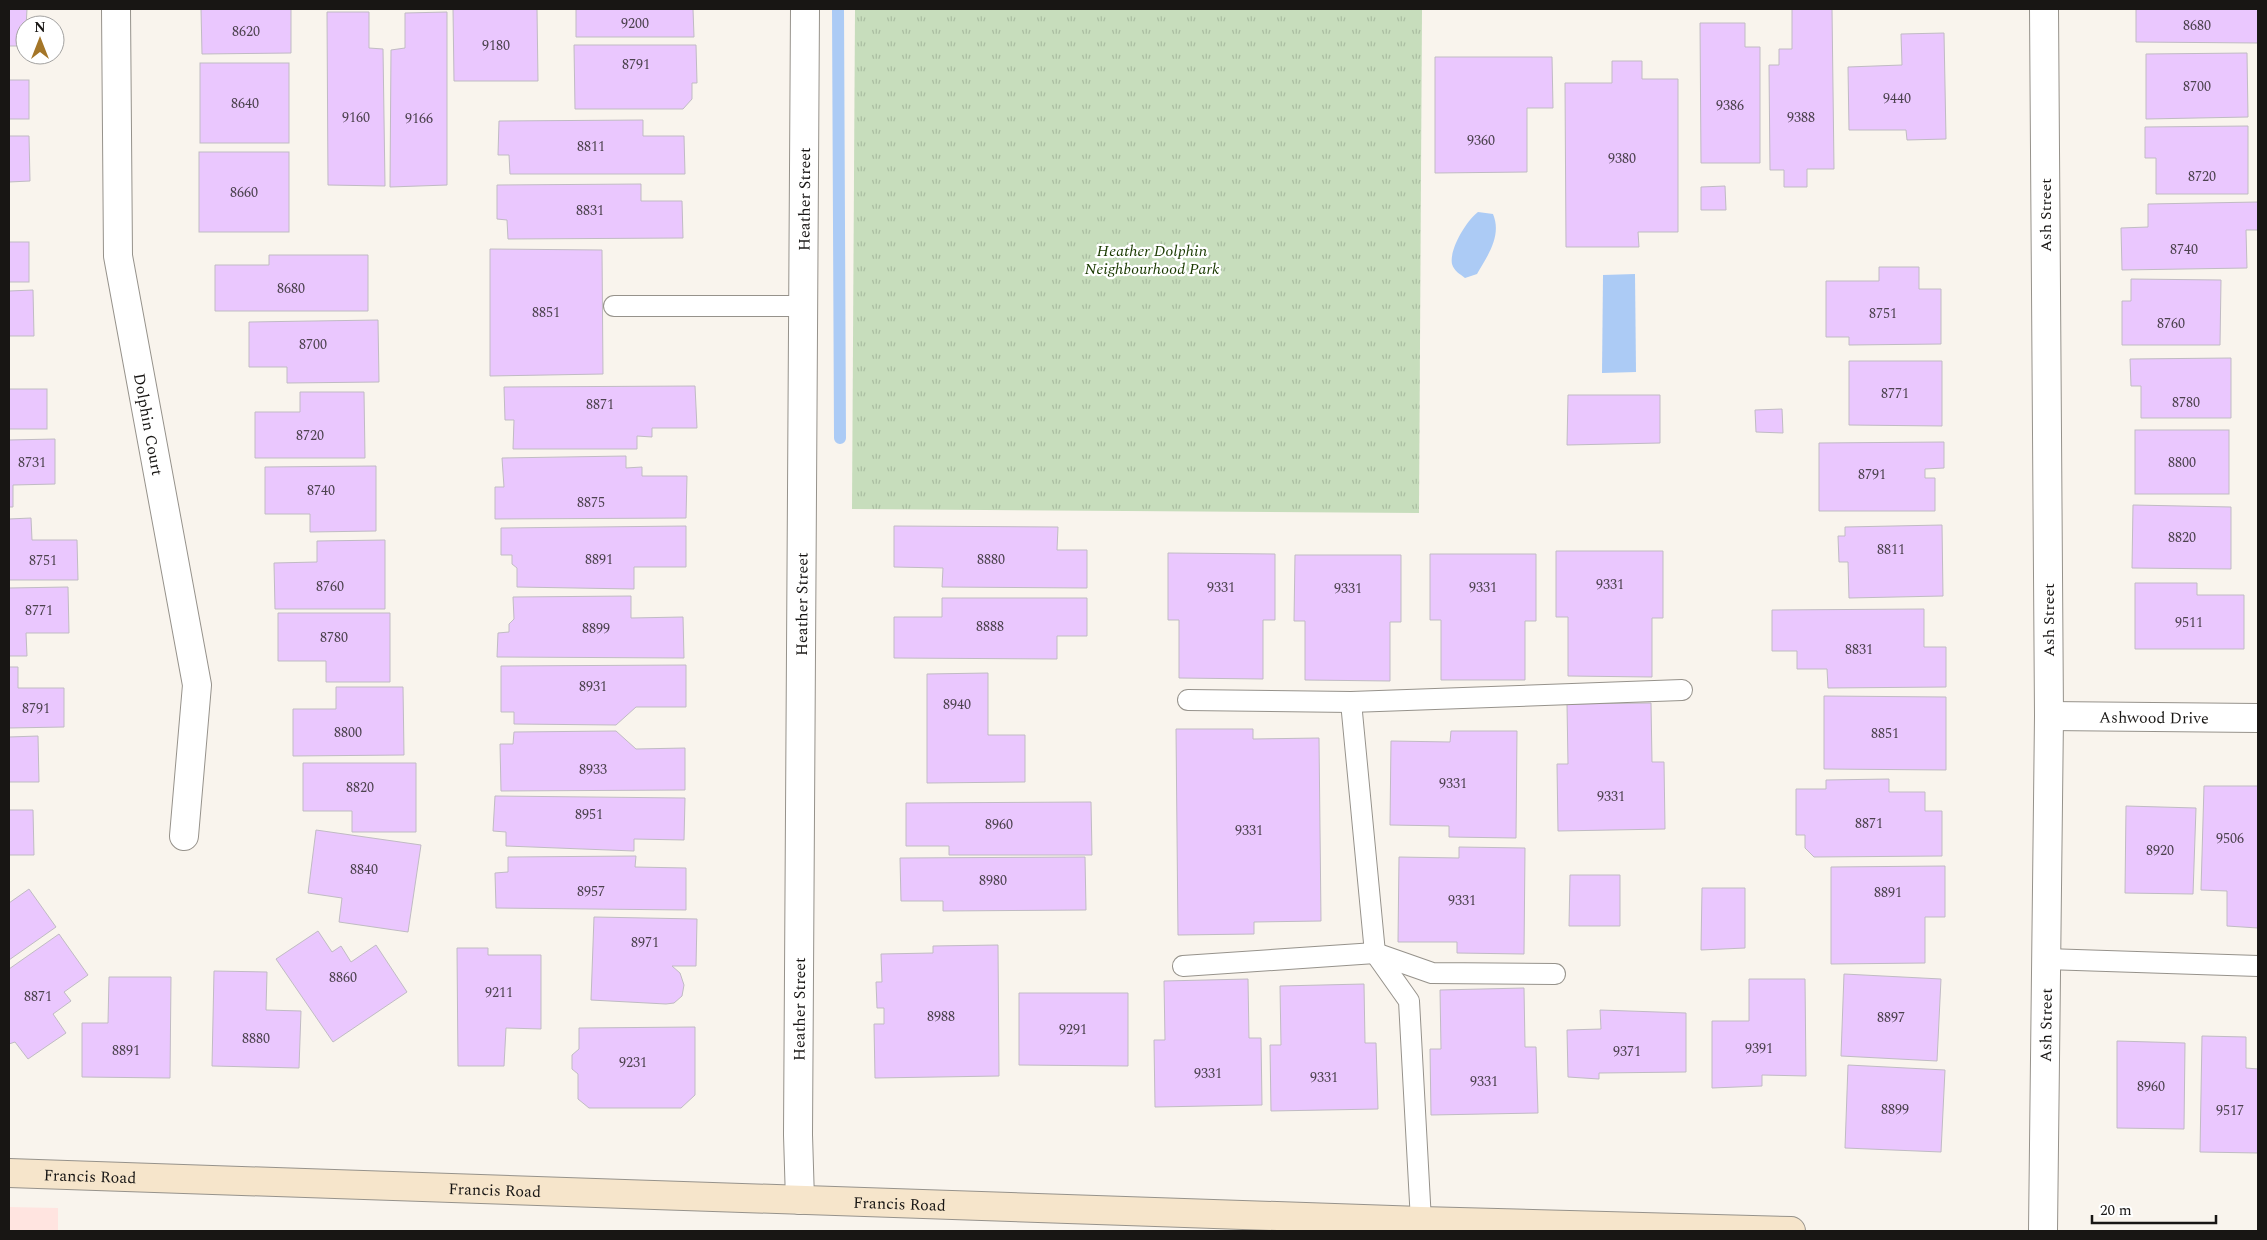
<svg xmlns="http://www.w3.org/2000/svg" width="2267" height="1240" font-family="Spectral,serif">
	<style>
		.commercial { fill: #ffe4e0 }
		.park { fill: url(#park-tufts) }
		.water { fill: #accbf5 }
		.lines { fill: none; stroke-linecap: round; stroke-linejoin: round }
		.stream { stroke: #accbf5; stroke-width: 12 }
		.building { fill: #eac7fe; stroke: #c0bbc3 }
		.lane-casing { stroke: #96928b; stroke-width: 22 }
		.street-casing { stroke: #96928b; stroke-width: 30 }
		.secondary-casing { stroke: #96928b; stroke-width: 30 }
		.lane { stroke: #fff; stroke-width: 20 }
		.street { stroke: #fff; stroke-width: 28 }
		.secondary { stroke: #f6e5cb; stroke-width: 28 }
		.labels { text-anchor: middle; stroke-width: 4.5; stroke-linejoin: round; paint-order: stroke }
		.number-label { font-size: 14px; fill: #4c424e }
		.street-label { font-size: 16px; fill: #181614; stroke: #fff }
		.park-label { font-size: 16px; font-style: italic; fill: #1a3a00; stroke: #fff }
	</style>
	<defs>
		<pattern id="park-tufts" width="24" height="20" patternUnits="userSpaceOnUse" patternTransform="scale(1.25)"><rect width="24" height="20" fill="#c7ddbc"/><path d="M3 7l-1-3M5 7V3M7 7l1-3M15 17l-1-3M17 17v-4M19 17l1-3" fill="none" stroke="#aabda1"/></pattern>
	</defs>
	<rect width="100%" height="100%" fill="#f9f4ed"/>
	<polygon class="commercial" points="9,1207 58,1208 58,1231 9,1231"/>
	<polygon class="park" points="855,9 1422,9 1419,513 852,509"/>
	<g class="water">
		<path d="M1478,212L1493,214C1502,236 1488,255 1477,274L1465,278C1460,274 1454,271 1452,264C1449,249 1467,220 1478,212Z"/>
		<polygon points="1635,274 1636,372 1602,373 1603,275"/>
	</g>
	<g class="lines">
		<polyline class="stream" points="838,9 840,438"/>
	</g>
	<g class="building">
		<polygon points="9,9 27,9 25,46 9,46"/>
		<polygon points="201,9 291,9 291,53 202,54"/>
		<polygon points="453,9 537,9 538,81 454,81"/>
		<polygon points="576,9 693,9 694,37 576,37"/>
		<polygon points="1792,9 1832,9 1834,169 1807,169 1807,187 1784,187 1784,170 1770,170 1769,65 1779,65 1779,49 1792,49"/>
		<polygon points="2136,9 2258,9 2258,43 2136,42"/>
		<polygon points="327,12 369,12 369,48 383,49 385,186 328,185"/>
		<polygon points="447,12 447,185 390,187 391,50 405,48 405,13"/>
		<polygon points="1700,23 1745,23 1745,47 1760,47 1760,163 1701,163"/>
		<polygon points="1944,33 1946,139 1907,140 1906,130 1849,130 1848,67 1902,65 1901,34"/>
		<polygon points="574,45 696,45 697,83 692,83 692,99 683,109 575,109"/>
		<polygon points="2247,53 2248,117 2146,119 2146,54"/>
		<polygon points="1435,57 1552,57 1553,108 1527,108 1527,172 1435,173"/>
		<polygon points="1612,61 1642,61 1642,79 1678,79 1678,232 1638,232 1639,247 1566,247 1565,83 1612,83"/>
		<rect x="200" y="63" width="89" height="80"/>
		<rect x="9" y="80" width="20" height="39"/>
		<polygon points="643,120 643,136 684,136 685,174 510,174 509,155 498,155 499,121"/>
		<polygon points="2248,126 2248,194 2156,194 2156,158 2145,158 2145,127"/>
		<polygon points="9,136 29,136 30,181 9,182"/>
		<rect x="199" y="152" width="90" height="80"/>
		<polygon points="641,184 641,201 682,201 683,238 508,239 507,220 497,219 497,185"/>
		<polygon points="1725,186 1726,210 1701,210 1701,187"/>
		<polygon points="2258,202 2258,230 2246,230 2247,268 2122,270 2121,228 2148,227 2148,204"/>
		<rect x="9" y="242" width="20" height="40"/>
		<polygon points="490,249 602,250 603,374 490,376"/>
		<polygon points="269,255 368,255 368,311 215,311 215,265 269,265"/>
		<polygon points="1879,267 1919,267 1919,289 1941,289 1941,344 1849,345 1849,337 1826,337 1826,281 1879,281"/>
		<polygon points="2131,279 2221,280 2220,345 2122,345 2122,301 2131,301"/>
		<polygon points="33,290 34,336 9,336 9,291"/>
		<polygon points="378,320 379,382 287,383 287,367 249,367 249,322"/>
		<polygon points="2231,358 2231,418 2141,418 2141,386 2131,386 2130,359"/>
		<polygon points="1849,361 1942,361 1942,426 1849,425"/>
		<polygon points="695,386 697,428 652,428 652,437 637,436 637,449 513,449 514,420 505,420 504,387"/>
		<rect x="9" y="389" width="38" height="40"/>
		<polygon points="300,392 364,392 365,458 255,458 255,412 300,412"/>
		<polygon points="1568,395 1660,395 1660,443 1567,445"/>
		<polygon points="1782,409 1783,433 1756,432 1755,410"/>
		<rect x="2135" y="430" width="94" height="64"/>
		<polygon points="55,439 55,484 13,485 13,507 9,507 9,440"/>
		<polygon points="1944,442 1944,468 1925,469 1925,478 1935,478 1935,511 1819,511 1819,443"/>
		<polygon points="626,456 626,468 642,467 642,476 687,476 686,518 495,519 495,487 504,487 502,458"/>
		<polygon points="376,466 376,531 310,532 310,514 265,514 265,467"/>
		<polygon points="2133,505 2231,507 2231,569 2132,568"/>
		<polygon points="31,518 32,540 77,540 78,580 9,580 9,519"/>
		<polygon points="1942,525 1943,596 1849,598 1848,562 1839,562 1838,536 1845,536 1845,527"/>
		<polygon points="686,526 686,567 634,567 634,589 517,587 517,568 512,564 512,555 501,555 501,528"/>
		<polygon points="894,526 1058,527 1057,550 1087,550 1087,588 942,587 943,568 894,567"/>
		<polygon points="385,540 385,609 275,609 274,563 317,562 317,541"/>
		<polygon points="1556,551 1663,551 1663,618 1652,618 1652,677 1568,676 1568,617 1556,617"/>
		<polygon points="1168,553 1275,554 1275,620 1263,620 1263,679 1179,678 1179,620 1168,620"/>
		<polygon points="1430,554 1536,554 1536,621 1525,621 1525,680 1441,680 1441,620 1430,620"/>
		<polygon points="1295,555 1401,555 1401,622 1390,622 1390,681 1305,680 1305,621 1294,621"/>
		<polygon points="2135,583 2197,583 2197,595 2244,595 2244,649 2135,649"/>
		<polygon points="68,587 69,633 26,633 27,656 9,656 9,588"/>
		<polygon points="631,596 631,618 683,617 684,658 497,657 498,633 509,632 509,624 514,619 513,597"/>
		<polygon points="942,598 1087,598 1087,636 1057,636 1057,659 894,658 894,617 942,617"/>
		<polygon points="1924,609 1924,647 1946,647 1946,687 1828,688 1827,669 1797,669 1797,651 1772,651 1772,610"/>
		<polygon points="278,613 390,613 390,682 326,682 326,661 278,661"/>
		<polygon points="686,665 686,707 636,707 616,725 514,724 514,712 501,712 501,666"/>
		<polygon points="9,667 18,667 18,688 64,688 64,727 9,728"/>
		<polygon points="988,673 988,735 1025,735 1025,782 927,783 927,674"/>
		<polygon points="336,687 403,687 404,755 293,756 293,709 336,709"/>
		<polygon points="1824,696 1946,697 1946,770 1824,769"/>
		<polygon points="1651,703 1652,762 1664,762 1665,829 1558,831 1557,764 1568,764 1567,704"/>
		<polygon points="1176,729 1253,729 1253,739 1319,738 1321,921 1254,922 1254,934 1178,935"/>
		<polygon points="616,731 636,749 685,748 685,790 501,791 500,744 513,744 514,732"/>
		<polygon points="1451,731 1517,731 1516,838 1449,837 1449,826 1390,825 1391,741 1450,742"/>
		<polygon points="38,736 39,782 9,782 9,737"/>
		<polygon points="303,763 416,763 416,832 352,832 352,811 303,811"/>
		<polygon points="1889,779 1889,792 1925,792 1925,811 1942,811 1942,856 1814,857 1805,848 1805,835 1796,835 1796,789 1826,789 1826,780"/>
		<polygon points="2204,786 2258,786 2258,928 2227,926 2227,891 2201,890"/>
		<polygon points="495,796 685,798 684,840 634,839 634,851 506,846 506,832 493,831"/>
		<polygon points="1091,802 1092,855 949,855 949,846 906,846 906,803"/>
		<polygon points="2126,806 2196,808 2193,894 2125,893"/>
		<polygon points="9,810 33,810 34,855 9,855"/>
		<polygon points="316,830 421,845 408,932 339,922 342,898 308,893"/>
		<polygon points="1459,847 1525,848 1524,954 1457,953 1457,942 1398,942 1399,857 1459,858"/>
		<polygon points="636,856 635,867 686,868 686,910 496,908 495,873 508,872 508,857"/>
		<polygon points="1085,857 1086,910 943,911 943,901 901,901 900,858"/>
		<polygon points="1945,866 1945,917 1925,917 1925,963 1831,964 1831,867"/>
		<polygon points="1570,875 1620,875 1620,926 1569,926"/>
		<polygon points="1702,888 1745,888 1745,948 1701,950"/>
		<polygon points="29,889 56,927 9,960 9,903"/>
		<polygon points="594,917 697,919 696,966 672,966 680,973 684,985 682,996 674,1003 666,1004 591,1000"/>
		<polygon points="318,931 332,952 341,946 351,962 376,945 407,992 333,1042 276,959"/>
		<polygon points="59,934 88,975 64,992 71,1001 53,1014 66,1033 28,1059 15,1042 9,1044 9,969"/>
		<polygon points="998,945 999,1076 875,1078 874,1024 884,1024 884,1008 877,1008 876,982 882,982 881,954 933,953 933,946"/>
		<polygon points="457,948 488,948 488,955 541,955 541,1029 506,1028 504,1066 458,1066"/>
		<polygon points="214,971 267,972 266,1010 301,1011 299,1068 212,1066"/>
		<polygon points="1844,974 1941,979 1937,1061 1841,1056"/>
		<polygon points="109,977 171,977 170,1078 82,1077 82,1023 108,1023"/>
		<polygon points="1248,979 1249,1038 1261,1038 1262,1105 1155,1107 1154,1040 1165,1040 1164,981"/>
		<polygon points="1749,979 1805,979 1806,1076 1762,1075 1762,1086 1712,1088 1712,1021 1749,1021"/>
		<polygon points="1364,984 1365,1043 1376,1043 1378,1109 1271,1111 1270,1045 1281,1045 1280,986"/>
		<polygon points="1524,988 1525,1047 1536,1047 1538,1113 1431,1115 1430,1049 1441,1049 1440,990"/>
		<polygon points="1019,993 1128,993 1128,1066 1019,1065"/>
		<polygon points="1600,1010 1686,1013 1686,1072 1599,1073 1599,1079 1568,1077 1567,1030 1601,1029"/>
		<polygon points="695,1027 695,1095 681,1108 589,1108 578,1099 578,1074 572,1069 572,1055 579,1049 579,1028"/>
		<polygon points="2202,1036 2246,1037 2246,1068 2258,1069 2258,1153 2200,1152"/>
		<polygon points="2117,1041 2185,1043 2184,1129 2117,1128"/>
		<polygon points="1848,1065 1945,1070 1941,1152 1845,1148"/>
	</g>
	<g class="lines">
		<g class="lane-casing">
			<g id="lane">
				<polyline points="614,306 803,306"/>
				<polyline points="1188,700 1351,702 1682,690"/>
				<polyline points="1351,702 1375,953 1409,1001 1421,1221"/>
				<polyline points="2046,959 2258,966"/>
				<polyline points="1183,966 1375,953 1432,973 1555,974"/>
			</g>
		</g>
		<g class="street-casing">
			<g id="street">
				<path id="s1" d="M116,9L118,256L197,685L184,836"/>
				<path id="s2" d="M2049,716L2258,718"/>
				<path id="s3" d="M800,1200L798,1135L805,9"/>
				<path id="s4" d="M2043,1231L2049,716L2044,9"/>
			</g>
		</g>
		<g class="secondary-casing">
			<g id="secondary">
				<path id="s5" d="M9,1173L1421,1221L1791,1231"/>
			</g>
		</g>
		<use href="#lane" class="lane"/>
		<use href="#street" class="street"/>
		<use href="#secondary" class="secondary"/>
	</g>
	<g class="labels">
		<g class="number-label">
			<text x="635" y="28">9200</text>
			<text x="2197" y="30">8680</text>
			<text x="246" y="36">8620</text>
			<text x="496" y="50">9180</text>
			<text x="636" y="69">8791</text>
			<text x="2197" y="91">8700</text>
			<text x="1897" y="103">9440</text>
			<text x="245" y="108">8640</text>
			<text x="1730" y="110">9386</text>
			<text x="356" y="122">9160</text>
			<text x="1801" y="122">9388</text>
			<text x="419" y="123">9166</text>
			<text x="1481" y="145">9360</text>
			<text x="591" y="151">8811</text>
			<text x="1622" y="163">9380</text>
			<text x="2202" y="181">8720</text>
			<text x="244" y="197">8660</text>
			<text x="590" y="215">8831</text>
			<text x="2184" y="254">8740</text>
			<text x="291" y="293">8680</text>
			<text x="546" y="317">8851</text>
			<text x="1883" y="318">8751</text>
			<text x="2171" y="328">8760</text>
			<text x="313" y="349">8700</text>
			<text x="1895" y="398">8771</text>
			<text x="2186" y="407">8780</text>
			<text x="600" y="409">8871</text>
			<text x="310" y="440">8720</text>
			<text x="32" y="467">8731</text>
			<text x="2182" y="467">8800</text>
			<text x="1872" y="479">8791</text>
			<text x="321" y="495">8740</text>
			<text x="591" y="507">8875</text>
			<text x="2182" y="542">8820</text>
			<text x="1891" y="554">8811</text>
			<text x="599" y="564">8891</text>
			<text x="991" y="564">8880</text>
			<text x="43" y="565">8751</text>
			<text x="1610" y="589">9331</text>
			<text x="330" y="591">8760</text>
			<text x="1221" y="592">9331</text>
			<text x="1483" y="592">9331</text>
			<text x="1348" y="593">9331</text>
			<text x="39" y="615">8771</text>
			<text x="2189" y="627">9511</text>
			<text x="990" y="631">8888</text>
			<text x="596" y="633">8899</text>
			<text x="334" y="642">8780</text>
			<text x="1859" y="654">8831</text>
			<text x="593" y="691">8931</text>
			<text x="957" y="709">8940</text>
			<text x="36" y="713">8791</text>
			<text x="348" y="737">8800</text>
			<text x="1885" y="738">8851</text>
			<text x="593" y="774">8933</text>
			<text x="1453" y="788">9331</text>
			<text x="360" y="792">8820</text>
			<text x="1611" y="801">9331</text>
			<text x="589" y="819">8951</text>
			<text x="1869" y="828">8871</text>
			<text x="999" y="829">8960</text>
			<text x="1249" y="835">9331</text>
			<text x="2230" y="843">9506</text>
			<text x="2160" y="855">8920</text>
			<text x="364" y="874">8840</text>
			<text x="993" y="885">8980</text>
			<text x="591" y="896">8957</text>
			<text x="1888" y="897">8891</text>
			<text x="1462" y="905">9331</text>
			<text x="645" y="947">8971</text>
			<text x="343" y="982">8860</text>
			<text x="499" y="997">9211</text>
			<text x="38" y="1001">8871</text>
			<text x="941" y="1021">8988</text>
			<text x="1891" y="1022">8897</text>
			<text x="1073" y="1034">9291</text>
			<text x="256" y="1043">8880</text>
			<text x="1759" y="1053">9391</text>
			<text x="126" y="1055">8891</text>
			<text x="1627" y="1056">9371</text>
			<text x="633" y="1067">9231</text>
			<text x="1208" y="1078">9331</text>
			<text x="1324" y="1082">9331</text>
			<text x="1484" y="1086">9331</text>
			<text x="2151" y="1091">8960</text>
			<text x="1895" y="1114">8899</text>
			<text x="2230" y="1115">9517</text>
		</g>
		<g class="street-label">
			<text dy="6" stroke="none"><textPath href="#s3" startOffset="1001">Heather Street</textPath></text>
			<text transform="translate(2045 215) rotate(-90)" y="6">Ash Street</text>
			<text dy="6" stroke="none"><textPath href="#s1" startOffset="418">Dolphin Court</textPath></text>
			<text dy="6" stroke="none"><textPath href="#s3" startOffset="596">Heather Street</textPath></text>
			<text transform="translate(2048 620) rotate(-90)" y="6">Ash Street</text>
			<text dy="6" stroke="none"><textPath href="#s2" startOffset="105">Ashwood Drive</textPath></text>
			<text dy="6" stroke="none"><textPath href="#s3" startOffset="191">Heather Street</textPath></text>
			<text dy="6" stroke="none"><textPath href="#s4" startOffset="206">Ash Street</textPath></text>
			<text dy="6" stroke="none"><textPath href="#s5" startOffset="81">Francis Road</textPath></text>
			<text dy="6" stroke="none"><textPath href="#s5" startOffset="486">Francis Road</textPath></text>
			<text dy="6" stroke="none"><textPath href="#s5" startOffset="891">Francis Road</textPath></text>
		</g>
		<g class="park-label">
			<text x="1152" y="256">Heather Dolphin<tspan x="1152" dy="18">Neighbourhood Park</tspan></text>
		</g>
	</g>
	<rect width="2267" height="1240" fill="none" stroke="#181614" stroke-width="20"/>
	<g transform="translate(40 40)"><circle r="24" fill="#ffffff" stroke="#a3a2a1"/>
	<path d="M0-4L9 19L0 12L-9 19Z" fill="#a47628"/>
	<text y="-8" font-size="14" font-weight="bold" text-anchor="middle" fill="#181614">N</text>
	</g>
	<path d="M2092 1215v8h124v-8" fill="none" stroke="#181614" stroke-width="2.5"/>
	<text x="2100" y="1215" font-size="15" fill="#181614" stroke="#ffffff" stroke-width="4" paint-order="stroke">20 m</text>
</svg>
